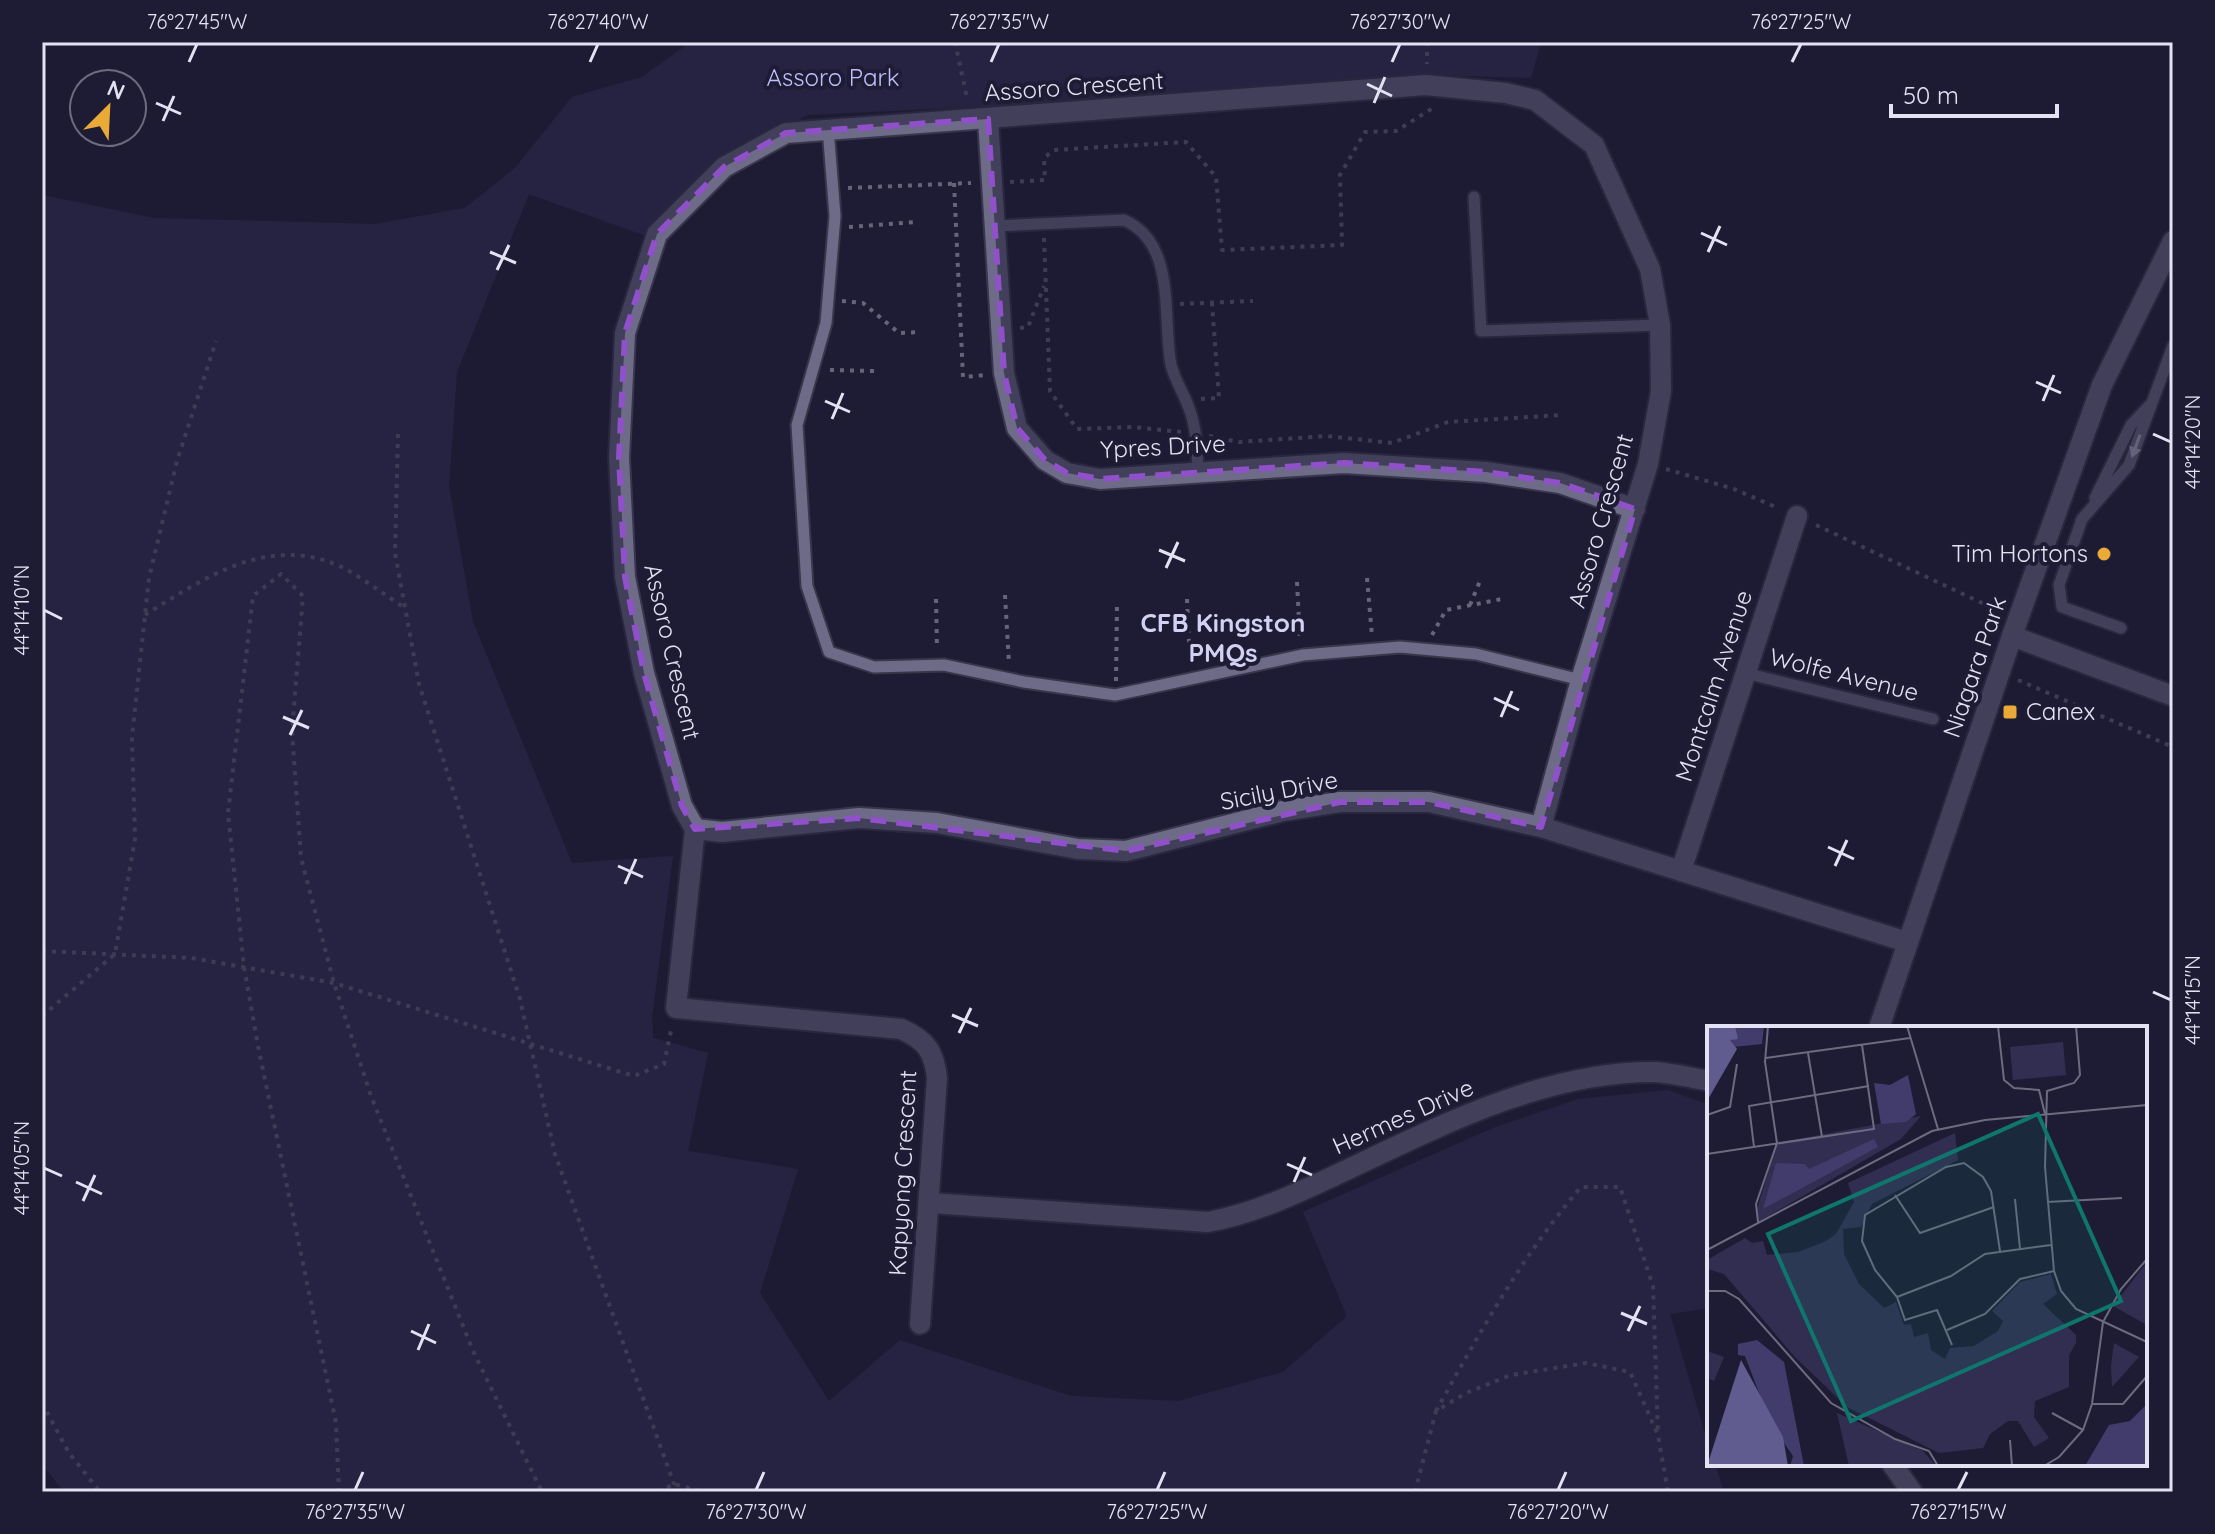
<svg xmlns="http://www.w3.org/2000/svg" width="2215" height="1534" font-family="Quicksand,sans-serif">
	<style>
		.green { fill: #322e52 }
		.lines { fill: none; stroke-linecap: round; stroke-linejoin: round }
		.lane-casing { stroke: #39364b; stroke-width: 15 }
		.street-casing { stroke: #39364b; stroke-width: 24 }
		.secondary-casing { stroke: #39364b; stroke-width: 24 }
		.path { stroke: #65647a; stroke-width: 4; stroke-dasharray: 4 6; stroke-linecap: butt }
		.lane { stroke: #6d6b88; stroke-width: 11 }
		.street { stroke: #6d6b88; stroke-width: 20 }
		.secondary { stroke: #6d6b88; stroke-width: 20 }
		.oneway { fill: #b9b8ce }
		.marked { fill: none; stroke: #9050c9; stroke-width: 6; stroke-dasharray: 16 10; stroke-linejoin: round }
		.ticks { fill: none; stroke: #e2e2f3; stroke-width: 3 }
		.poi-dot { fill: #eaaa38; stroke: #1e1c34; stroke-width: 3 }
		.labels { text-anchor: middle; stroke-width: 8; stroke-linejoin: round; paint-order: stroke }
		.park-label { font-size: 24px; fill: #c1bdfd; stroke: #1e1c34 }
		.street-label { font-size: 24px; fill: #e2e2f3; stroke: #1e1c34 }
		.poi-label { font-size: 24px; fill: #e2e2f3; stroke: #1e1c34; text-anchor: end }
		.neighbourhood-label { font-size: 26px; font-weight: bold; fill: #d2d1f2; stroke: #1e1c34 }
		.inset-road { fill: none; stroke: #6c6b80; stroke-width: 2 }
		.view { fill: #0f766e; fill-opacity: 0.15; stroke: #0f766e; stroke-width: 4 }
		.inset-edge { fill: none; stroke: #e2e2f3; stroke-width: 4 }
		.neatline { fill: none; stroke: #e2e2f3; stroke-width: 3 }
		.ticks-label { font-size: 20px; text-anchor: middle; fill: #e2e2f3 }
	</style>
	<rect width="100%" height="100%" fill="#1e1c34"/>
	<polygon class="green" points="686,42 1541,42 1531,78 1427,75 994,106 807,115 743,152 660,241 529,194 457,372 449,486 473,622 572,863 673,856 652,1017 653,1038 708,1053 688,1151 798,1169 760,1293 829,1401 900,1340 1071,1396 1179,1401 1283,1372 1347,1316 1303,1212 1493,1128 1578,1099 1668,1090 1709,1105 1709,1308 1670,1314 1709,1448 1709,1464 1715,1464 1724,1492 64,1492 42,1464 42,195 154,218 375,224 465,208 515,168 572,97 642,77 685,46"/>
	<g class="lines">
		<g class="lane-casing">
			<g id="lane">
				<polyline points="828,128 835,216 826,323 797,425 807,586 829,652 874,667 944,665 1024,682 1115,695 1303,655 1400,647 1476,654 1581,680"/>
				<polyline points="1474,197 1481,331 1660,325"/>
				<path d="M997,226L1124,220C1177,243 1162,317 1171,365C1175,381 1185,395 1190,411C1197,431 1197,451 1198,472"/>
				<polyline points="2095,498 2131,425 2149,406"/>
				<polyline points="2121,628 2062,607 2059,585 2082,519 2129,465 2173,346"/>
				<polyline points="1745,673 1933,719"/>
			</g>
		</g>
		<g class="street-casing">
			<g id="street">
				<polyline points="988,119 1004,373 1017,428 1045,460 1067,473 1100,479 1344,463 1486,472 1560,483 1635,509"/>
				<polyline points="695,829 722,832 859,818 937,823 1078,849 1126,851 1283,811 1340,802 1429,802 1541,827 1907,942"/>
				<polyline points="1681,871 1797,516"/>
				<polyline points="1879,1028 2012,636 2173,696"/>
				<path d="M931,1203L1208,1222C1261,1212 1306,1189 1355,1166C1447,1122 1550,1071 1655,1072C1672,1073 1692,1078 1709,1081"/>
				<path d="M920,1324L937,1078C934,1051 926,1040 901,1029L676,1008L695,829L682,806L644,673L625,577L619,458L625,333L657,234L724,167L786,133L1426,85L1506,93L1535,100L1594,145L1650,269L1660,325L1661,391L1648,464L1581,680L1541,827"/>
				<polyline points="1892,1464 1912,1492"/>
			</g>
		</g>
		<g class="secondary-casing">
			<polyline id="secondary" points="2012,636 2102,385 2173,241"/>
		</g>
		<g class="path">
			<polyline points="955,42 967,98"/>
			<polyline points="1427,42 1427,64"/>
			<polyline points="1010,182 1045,180 1044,158 1054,150 1186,142 1216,177 1222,250 1342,245 1340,175 1365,132 1396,131 1433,108 1433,104"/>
			<polyline points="954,183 963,377 986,375"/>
			<polyline points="848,188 971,183"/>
			<polyline points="849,227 915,222"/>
			<polyline points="1044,238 1050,391 1077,429 1133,427 1181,432"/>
			<polyline points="842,301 863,303 899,333 921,332"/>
			<polyline points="1180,304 1253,301"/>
			<polyline points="1020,328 1028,327 1044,286"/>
			<polyline points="830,370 875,371"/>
			<polyline points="1201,399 1219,398 1212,303"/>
			<polyline points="398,434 395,553 419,684 520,999 555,1154 674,1484 670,1492"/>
			<polyline points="1209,436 1239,442 1327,436 1392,443 1448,422 1560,415"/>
			<polyline points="1666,469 1734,489 1778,508"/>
			<polyline points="1816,525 1999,611"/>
			<polyline points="1367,578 1372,636"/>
			<polyline points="1297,582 1300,640"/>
			<polyline points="1005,595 1009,664"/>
			<polyline points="936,599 937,649"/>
			<polyline points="1187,599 1190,664"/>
			<polyline points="1470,605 1480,581"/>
			<path d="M145,615C204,578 267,535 337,565C361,576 383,594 405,608"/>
			<polyline points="1432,635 1446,610 1502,599"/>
			<polyline points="2018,680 2173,747"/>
			<polyline points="1116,681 1117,603"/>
			<polyline points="42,951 191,958 334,983 634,1076 664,1064 672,1026"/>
			<polyline points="42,1016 115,954 135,839 132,737 149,578 177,461 216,341"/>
			<polyline points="42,1403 69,1453 100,1492"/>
			<path d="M1436,1411C1480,1332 1522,1256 1581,1187H1620L1653,1286L1658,1435"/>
			<polyline points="339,1492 336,1423 258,1046 244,967 228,813 253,596 281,574 303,596 292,731 301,858 334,983 371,1096 473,1351 542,1492"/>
			<polyline points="658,1492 674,1484 703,1492"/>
			<polyline points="1415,1492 1436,1411 1466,1393 1511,1375 1586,1363 1630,1372 1658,1435 1668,1492"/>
		</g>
		<use href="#lane" class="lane"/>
		<use href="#street" class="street"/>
		<use href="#secondary" class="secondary"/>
	</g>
	<defs><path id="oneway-solid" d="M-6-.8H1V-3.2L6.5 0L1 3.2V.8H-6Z" transform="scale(2)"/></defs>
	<use class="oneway" href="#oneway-solid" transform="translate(2136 446) rotate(110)"/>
	<path d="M0 0H2215V1534H0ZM988,119L1004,373L1017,428L1045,460L1067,473L1100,479L1344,463L1486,472L1560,483L1635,509L1541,827L1429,802H1340L1126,851L859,818L695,829L682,806L644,673L625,577L619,458L625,333L657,234L724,167L786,133Z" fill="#1e1c34" fill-opacity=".55" fill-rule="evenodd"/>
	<path class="marked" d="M988,119L1004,373L1017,428L1045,460L1067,473L1100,479L1344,463L1486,472L1560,483L1635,509L1541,827L1429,802H1340L1126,851L859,818L695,829L682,806L644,673L625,577L619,458L625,333L657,234L724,167L786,133Z"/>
	<path class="ticks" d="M189,62L197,44M590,62L598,44M991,62L999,44M1392,62L1400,44M1792,62L1801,44M1367,84L1392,96M156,103L181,114M1374,103L1385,77M163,121L174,96M1701,233L1727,245M490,252L516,263M1708,252L1720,226M497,270L509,245M2036,382L2061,393M825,401L850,412M2043,401L2054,375M832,419L843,393M2153,434L2171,442M1159,550L1185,561M1166,568L1178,542M44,610L62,619M1494,698L1519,710M283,717L309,728M1501,717L1512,691M290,735L302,710M1828,847L1854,859M618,866L643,877M1835,866L1847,840M625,884L636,859M2153,992L2171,1000M952,1015L978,1026M959,1033L971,1008M1287,1164L1312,1175M44,1168L62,1176M76,1182L102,1194M1294,1182L1305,1157M83,1201L95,1175M1621,1313L1647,1324M411,1331L436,1343M1628,1331L1640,1306M418,1350L429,1324M355,1490L363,1472M756,1490L764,1472M1157,1490L1165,1472M1558,1490L1566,1472M1958,1490L1967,1472"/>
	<g class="poi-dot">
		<circle cx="2104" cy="554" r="8"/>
		<rect x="2002" y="704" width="16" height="16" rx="4"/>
	</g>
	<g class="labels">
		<g class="park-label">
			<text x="833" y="86">Assoro Park</text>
		</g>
		<g class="street-label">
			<text transform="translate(1074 87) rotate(-4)" y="8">Assoro Crescent</text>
			<text transform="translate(1163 447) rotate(-3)" y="8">Ypres Drive</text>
			<text transform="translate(1601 521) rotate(-74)" y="8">Assoro Crescent</text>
			<text transform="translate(672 652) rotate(77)" y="8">Assoro Crescent</text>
			<text transform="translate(1975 667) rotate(-71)" y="8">Niagara Park</text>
			<text transform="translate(1844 675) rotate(14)" y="8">Wolfe Avenue</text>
			<text transform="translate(1714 686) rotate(-72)" y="8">Montcalm Avenue</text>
			<text transform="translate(1279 791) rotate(-11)" y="8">Sicily Drive</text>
			<text transform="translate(1403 1117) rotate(-24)" y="8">Hermes Drive</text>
			<text transform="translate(903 1173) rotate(-87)" y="8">Kapyong Crescent</text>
		</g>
		<g class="poi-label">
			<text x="2088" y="562">Tim Hortons</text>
			<text x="2026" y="720" text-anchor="start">Canex</text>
		</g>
		<g class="neighbourhood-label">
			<text x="1223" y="632">CFB Kingston<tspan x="1223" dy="30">PMQs</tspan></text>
		</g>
	</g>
	<g transform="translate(1707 1026)">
		<rect width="440" height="440" fill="#1e1c34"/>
		<path d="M356,16L359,49L306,54L303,21ZM214,90L194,113L51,196L49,186L70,117ZM248,107L251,134L165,178L154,201L136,203L137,228L152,258L177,282L189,276L197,299L204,298L207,311L221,307L224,324L238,333L243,322L267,320L291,305L296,295L285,285L313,256L344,248L350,268L336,278L369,309V317L362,329V361L328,375L327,391L342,412L327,421L311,395H301L283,408L276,422L232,427L140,381L88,331L17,248L0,243V234L38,212L45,217L56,215L60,229L91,226L119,215L129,208L147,176L141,157ZM440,236V299L406,280ZM407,317L432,331L405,361L404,340ZM0,325L17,331L7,355L0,352ZM130,387L216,425L229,440H142Z" fill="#322e52"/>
		<path d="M27,0H57L55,18L26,21L18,11ZM201,49L209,88L199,96L174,98L167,57L183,59ZM167,113L171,121L56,183L69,137L98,138L102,143ZM50,314L77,336L97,440H83L86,430L64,398L38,330L31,329V318ZM440,378V440H378L402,399L423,395Z" fill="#423c6d"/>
		<path d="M0,0H28L31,13L23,14L30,23L0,75ZM34,334L76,411L81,440H0Z" fill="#615c90"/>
		<path class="inset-road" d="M200,0L231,103M291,0L297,54L307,62L332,64L338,88M369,0L373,49L367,57L340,65L338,141L347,245L354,265L369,283L440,316M101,27L115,111M59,32L203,12M0,89L23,81L30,38M47,121L42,80L162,60M0,128L167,103L155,19M188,169L213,207L287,181M308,173L313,223M340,176L415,172M51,196L49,178L70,117L58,36L61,0M0,224L225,105L278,94L440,79M0,265H18L32,273L124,377L188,413L222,425L231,440M190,271L244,250L278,228L344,219M240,304L278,288L313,253L347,245M245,319L230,284L198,294L190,271L168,244L155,215L158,189L239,141L257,137L276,151L284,165L293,225M385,378H416L440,350M345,387L376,404M303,414L305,440M337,440L352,431L376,404L385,378L396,296L414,263L440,233"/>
		<path class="view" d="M331,88L414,275L144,395L61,208Z"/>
		<rect width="440" height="440" class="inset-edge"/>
	</g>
	<rect width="2215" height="1534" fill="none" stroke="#1e1c34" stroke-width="88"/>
	<g transform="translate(108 108) rotate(24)"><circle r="38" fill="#1e1c34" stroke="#6c6b80" stroke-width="2"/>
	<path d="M0-6L14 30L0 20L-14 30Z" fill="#eaaa38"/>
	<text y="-12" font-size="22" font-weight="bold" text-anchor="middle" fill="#e2e2f3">N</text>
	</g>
	<path d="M1891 104v12h166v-12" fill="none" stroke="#e2e2f3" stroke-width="4"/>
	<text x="1903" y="104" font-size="24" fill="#e2e2f3" stroke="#1e1c34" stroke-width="6" paint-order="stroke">50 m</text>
	<rect x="44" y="44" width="2127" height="1446" class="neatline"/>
	<g class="ticks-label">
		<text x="197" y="29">76°27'45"W</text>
		<text x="598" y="29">76°27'40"W</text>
		<text x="999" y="29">76°27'35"W</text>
		<text x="1400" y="29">76°27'30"W</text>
		<text x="1801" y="29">76°27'25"W</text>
		<text transform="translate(2193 442) rotate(-90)" y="7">44°14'20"N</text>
		<text transform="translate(22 610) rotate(-90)" y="7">44°14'10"N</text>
		<text transform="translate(2193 1000) rotate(-90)" y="7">44°14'15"N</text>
		<text transform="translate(22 1168) rotate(-90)" y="7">44°14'05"N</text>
		<text x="355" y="1519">76°27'35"W</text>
		<text x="756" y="1519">76°27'30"W</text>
		<text x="1157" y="1519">76°27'25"W</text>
		<text x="1558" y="1519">76°27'20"W</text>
		<text x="1958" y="1519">76°27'15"W</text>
	</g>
</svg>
